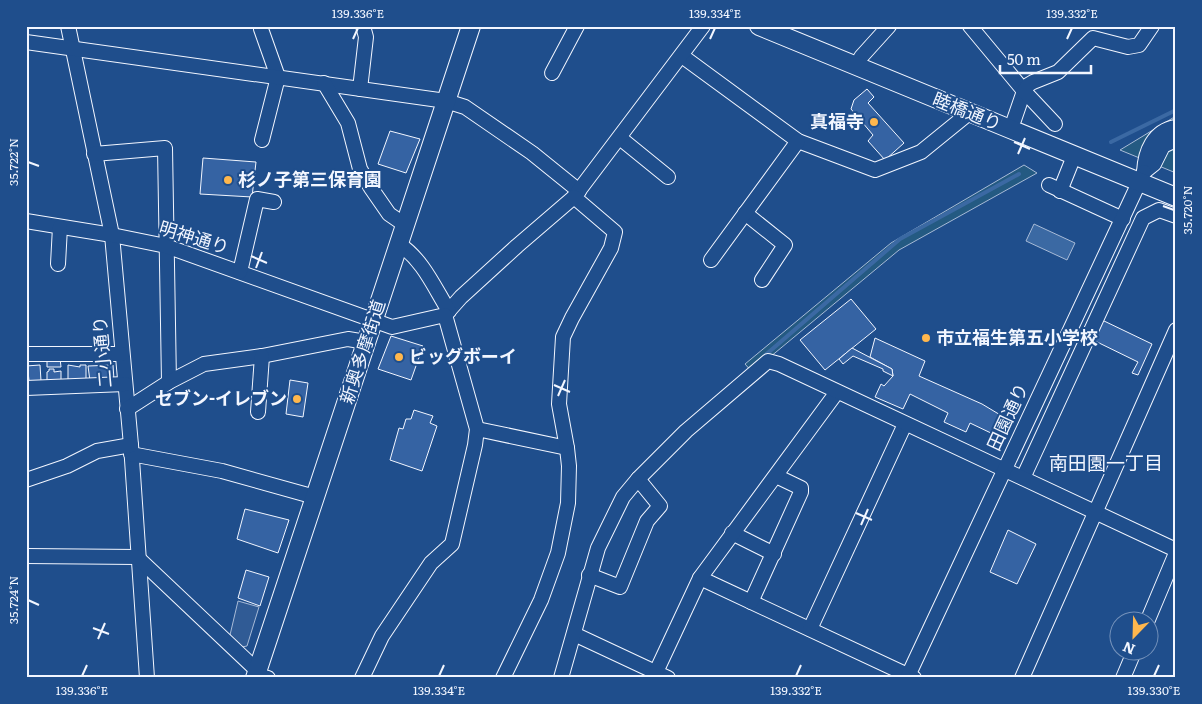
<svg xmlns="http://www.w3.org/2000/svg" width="1202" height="704" font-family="Literata,'Noto Sans JP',serif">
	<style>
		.green { fill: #245a82; stroke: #a8bbd7 }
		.parking { fill: #305b95; stroke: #a8bbd7 }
		.water { fill: #3b69a3; stroke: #a8bbd7 }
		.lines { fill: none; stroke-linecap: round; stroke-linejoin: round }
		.stream { stroke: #3b69a3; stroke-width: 4 }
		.building { fill: #3563a3; stroke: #f2f6ff }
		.minor-casing { stroke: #f2f6ff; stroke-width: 16 }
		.major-casing { stroke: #f2f6ff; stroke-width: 20 }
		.minor { stroke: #1f4e8c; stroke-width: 14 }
		.major { stroke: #1f4e8c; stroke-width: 18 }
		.ticks { fill: none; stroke: #f2f6ff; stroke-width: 2 }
		.poi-dot { fill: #ffb74d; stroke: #1f4e8c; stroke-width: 2 }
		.labels { text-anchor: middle; stroke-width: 4; stroke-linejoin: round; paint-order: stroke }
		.street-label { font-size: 18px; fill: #f2f6ff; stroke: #1f4e8c }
		.poi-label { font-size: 18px; font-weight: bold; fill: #f2f6ff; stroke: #1f4e8c; text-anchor: start }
		.neighbourhood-label { font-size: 19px; fill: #f2f6ff; stroke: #1f4e8c }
		.neatline { fill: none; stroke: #f2f6ff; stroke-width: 2 }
		.ticks-label { font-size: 12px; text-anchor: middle; fill: #f2f6ff }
	</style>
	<rect width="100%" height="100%" fill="#1f4e8c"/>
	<g class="green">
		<polygon points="1176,116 1176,173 1120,150"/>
		<polygon points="1024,165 1037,173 899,250 752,372 745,364 891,243"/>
	</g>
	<polygon class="parking" points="238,601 259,607 247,646 242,647 230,635"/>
	<polygon class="water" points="1034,224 1075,243 1067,260 1026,241"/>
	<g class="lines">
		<g class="stream">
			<polyline points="1111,142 1176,110"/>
			<polyline points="762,358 900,239 1019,174"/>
		</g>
	</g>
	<g class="building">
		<polygon points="867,89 874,97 868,103 904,143 885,160 868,141 873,135 851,109 854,100"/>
		<polygon points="390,131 420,139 406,173 378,164"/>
		<polygon points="203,158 256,162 252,197 200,194"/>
		<polygon points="851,299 876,329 825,370 800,340"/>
		<polygon points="1102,320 1152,344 1138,375 1132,373 1138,362 1093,340"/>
		<polygon points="391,336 423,346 411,380 378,369"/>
		<polygon points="875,338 925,361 919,376 982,404 1002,416 993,434 970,423 966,432 944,422 948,413 910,394 903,409 875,397 881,384 884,386 893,376 892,369 870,357"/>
		<polygon points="852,348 892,369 893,376 883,371 883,369 853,356 843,364 839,359"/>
		<polygon points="60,358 61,367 47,367 47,359"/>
		<polygon points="40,365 41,381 29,381 28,371 26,371 26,366"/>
		<polygon points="68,365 80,367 80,365 86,365 86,381 68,381"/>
		<polygon points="113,365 114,380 90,381 88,366"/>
		<polygon points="49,369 54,369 54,372 61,371 61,381 47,382 47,372 49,371"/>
		<polygon points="290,380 308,383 303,417 286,414"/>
		<polygon points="414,410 433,416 430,423 437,426 422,471 390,460 399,428 403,429 406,419 411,419"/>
		<polygon points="245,509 289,520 278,553 237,539"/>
		<polygon points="1008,530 1036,544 1017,584 990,572"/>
		<polygon points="246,570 269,577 260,606 238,598"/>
	</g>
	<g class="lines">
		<g class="minor-casing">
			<g id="minor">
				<polyline points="68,26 112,235 131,445 147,678"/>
				<polyline points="970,26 1024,91 1014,120"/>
				<polyline points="261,29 278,77 262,140"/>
				<polyline points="26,42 446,101 465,107 532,153 579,191"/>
				<polyline points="682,56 798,141 875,170 921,152 969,113"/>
				<polyline points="861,57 889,26"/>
				<polyline points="552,73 577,26"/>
				<polyline points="324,83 348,123 360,169 371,188 389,214 405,225"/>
				<polyline points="360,89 366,37 363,26"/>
				<polyline points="1055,124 1024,91 1028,85 1033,82 1058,72 1093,38 1128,47 1139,45 1152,26"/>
				<path d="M1176,127C1153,131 1145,152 1144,172L1154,164L1163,146L1176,140"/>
				<polyline points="620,138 668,177"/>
				<polyline points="94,154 165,148 169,382"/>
				<polyline points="1049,185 1123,219"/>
				<polyline points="1060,191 1074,156"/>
				<polyline points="745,213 785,245 762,280"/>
				<polyline points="26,221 112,235 166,246 392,327 445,315 461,297 517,246 574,197 703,26"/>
				<path d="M399,244C423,260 434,287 449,311"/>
				<polyline points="711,260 798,141"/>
				<polyline points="58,264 60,227"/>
				<polyline points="240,272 257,199 274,202"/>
				<polyline points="26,354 122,354"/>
				<polyline points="26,388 125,384"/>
				<polyline points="127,409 169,382 204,364 262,356 348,339 366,342"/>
				<polyline points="258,412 262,356"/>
				<polyline points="477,429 567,448"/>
				<polyline points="131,454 222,471 315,497"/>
				<polyline points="1023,478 1143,218 1159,210 1176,216"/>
				<polyline points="26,480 67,466 97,451 131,445"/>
				<polyline points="732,533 774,554"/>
				<polyline points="26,556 137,557 264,677 268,678"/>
				<polyline points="589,575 620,587 647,521 660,506 638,479"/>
				<polyline points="700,578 914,678"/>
				<polyline points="751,602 801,492 801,488 776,476"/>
				<polyline points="1147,622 1176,553"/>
				<polyline points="810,629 905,424"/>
				<polyline points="574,634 668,678"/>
				<polyline points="656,672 700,578 837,392"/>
				<polyline points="362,678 382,636 431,563 452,544 475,445 477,429 445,315"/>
				<polyline points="503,678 541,600 558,553 568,503 569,466 567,448 559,404 563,337 572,318 611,248 615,232 574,197"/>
				<polyline points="561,678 598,548 623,497 638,479 686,431 768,361 779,364 1176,550"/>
				<polyline points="907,678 1144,172"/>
				<polyline points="1022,678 1176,330"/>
				<polyline points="1123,678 1134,652"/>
			</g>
		</g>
		<g class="major-casing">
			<g id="major">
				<polyline points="759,26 1176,197"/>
				<polyline points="255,678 471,26"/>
			</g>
		</g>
		<use href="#minor" class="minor"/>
		<use href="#major" class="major"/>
	</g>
	<path class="ticks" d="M353,39L358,28M710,39L715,28M1067,39L1072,28M1014,142L1030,149M1018,154L1025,138M28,162L39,166M1163,206L1174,210M251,256L267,263M256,268L262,252M554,385L570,392M558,396L565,380M856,513L872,520M861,525L868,509M28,600L39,605M93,628L109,634M98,639L105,623M82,676L87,665M439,676L444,665M796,676L801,665M1154,676L1159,665"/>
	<g class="poi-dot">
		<circle cx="874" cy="122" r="5"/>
		<circle cx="228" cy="180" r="5"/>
		<circle cx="926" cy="338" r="5"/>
		<circle cx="399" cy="357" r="5"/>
		<circle cx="297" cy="399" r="5"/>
	</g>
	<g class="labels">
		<g class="street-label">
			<text transform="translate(967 112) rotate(22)" y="6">睦橋通り</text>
			<text transform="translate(194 238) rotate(17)" y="6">明神通り</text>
			<text transform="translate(103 352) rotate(-95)" y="6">二小通り</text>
			<text transform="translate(363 352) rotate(-72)" y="6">新奥多摩街道</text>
			<text transform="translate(1008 417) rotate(-65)" y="6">田園通り</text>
		</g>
		<g class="poi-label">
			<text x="864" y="128" text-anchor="end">真福寺</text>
			<text x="238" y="186">杉ノ子第三保育園</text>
			<text x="936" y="344">市立福生第五小学校</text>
			<text x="409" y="363">ビッグボーイ</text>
			<text x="287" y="405" text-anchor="end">セブン-イレブン</text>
		</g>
		<g class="neighbourhood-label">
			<text x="1106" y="470">南田園一丁目</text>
		</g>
	</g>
	<rect width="1202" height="704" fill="none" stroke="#1f4e8c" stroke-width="55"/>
	<g transform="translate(1134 636) rotate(203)"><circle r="24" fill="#1f4e8c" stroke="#7391ba"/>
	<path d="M0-4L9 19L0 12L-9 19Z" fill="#ffb74d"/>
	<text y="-8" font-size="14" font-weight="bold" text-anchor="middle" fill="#f2f6ff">N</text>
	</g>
	<path d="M1000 65v8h91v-8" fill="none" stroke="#f2f6ff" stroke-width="2.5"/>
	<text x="1007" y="65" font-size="15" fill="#f2f6ff" stroke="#1f4e8c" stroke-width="4" paint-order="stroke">50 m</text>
	<rect x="28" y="28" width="1146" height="648" class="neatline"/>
	<g class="ticks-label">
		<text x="358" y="18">139.336°E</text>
		<text x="715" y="18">139.334°E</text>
		<text x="1072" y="18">139.332°E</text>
		<text transform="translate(14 162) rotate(-90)" y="4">35.722°N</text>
		<text transform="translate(1188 210) rotate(-90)" y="4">35.720°N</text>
		<text transform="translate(14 600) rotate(-90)" y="4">35.724°N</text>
		<text x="82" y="695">139.336°E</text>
		<text x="439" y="695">139.334°E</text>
		<text x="796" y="695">139.332°E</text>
		<text x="1154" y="695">139.330°E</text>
	</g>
</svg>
